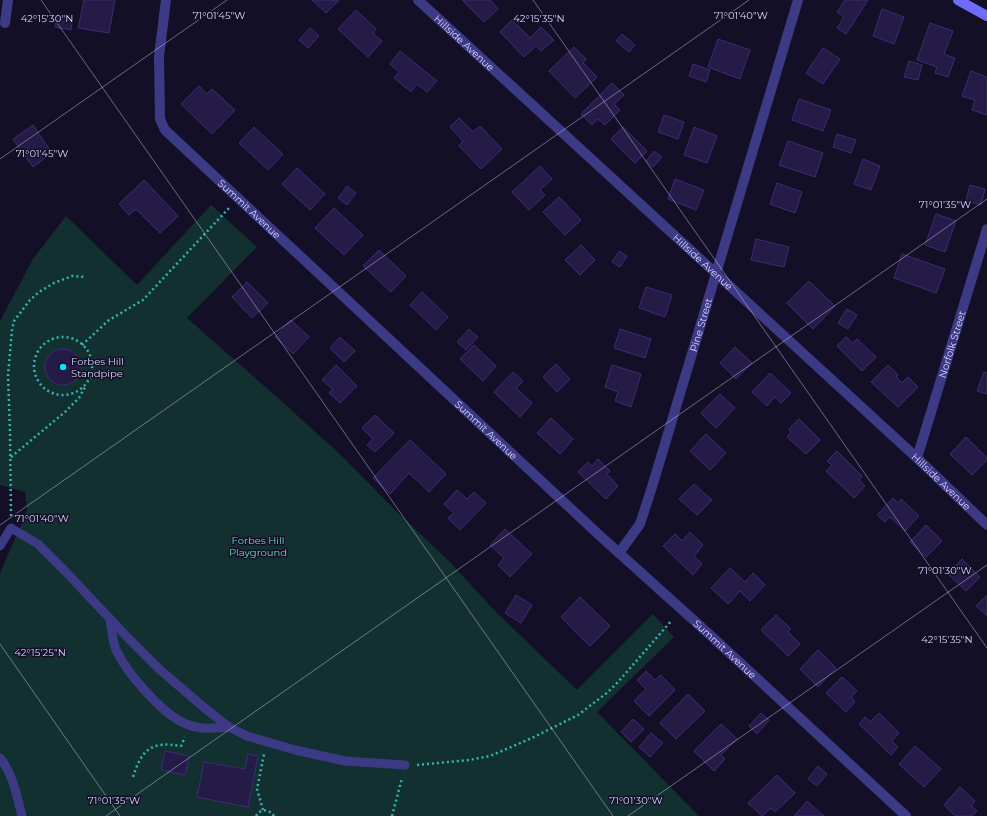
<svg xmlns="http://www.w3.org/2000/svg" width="987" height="816" font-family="Montserrat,sans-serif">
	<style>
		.green { fill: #12302f }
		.building { fill: #241b47; stroke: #3b2d73 }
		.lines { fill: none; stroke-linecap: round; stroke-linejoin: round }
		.path { stroke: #2fb8b0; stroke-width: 2.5; stroke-dasharray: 2 3; stroke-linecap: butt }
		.lane { stroke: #3d3a85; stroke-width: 9 }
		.street { stroke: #3d3a85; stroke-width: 10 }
		.secondary { stroke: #6f6bff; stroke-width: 10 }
		.ticks { fill: none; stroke: #d9d4ff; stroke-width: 1; stroke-opacity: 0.45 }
		.poi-dot { fill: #00e5ff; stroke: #130f26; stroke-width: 1.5 }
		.labels { text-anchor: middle; stroke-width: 3; stroke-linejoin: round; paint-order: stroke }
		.street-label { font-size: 10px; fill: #d9d4ff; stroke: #130f26 }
		.poi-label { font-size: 10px; fill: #d9d4ff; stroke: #130f26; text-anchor: start }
		.park-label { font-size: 10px; fill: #5fe0c0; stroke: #130f26 }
		.ticks-label { font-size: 10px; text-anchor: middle; fill: #d9d4ff; stroke: #130f26; stroke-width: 3; stroke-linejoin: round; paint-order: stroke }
	</style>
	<rect width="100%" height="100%" fill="#130f26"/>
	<polygon class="green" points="211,205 257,247 187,318 278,398 343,457 397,512 450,562 493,609 577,690 653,614 674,637 597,712 699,816 0,816 0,573 27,511 25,492 0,485 0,321 33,259 66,216 137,285"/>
	<g class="building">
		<polygon points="84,0 115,0 109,33 78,28"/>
		<polygon points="312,0 339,0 326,13"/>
		<polygon points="462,0 490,0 498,9 484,22"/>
		<polygon points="845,0 868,0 846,34 837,28 844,17 837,12"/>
		<polygon points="882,9 904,17 894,44 873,36"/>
		<polygon points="356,10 376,29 373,33 382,41 368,57 338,29"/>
		<polygon points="57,14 73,17 71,30 55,27"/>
		<polygon points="512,20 530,38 541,27 554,40 541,51 536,46 524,57 500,32"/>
		<polygon points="930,23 953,31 944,54 955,58 948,77 935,73 937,67 917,60"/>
		<polygon points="310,28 319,36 308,48 299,40"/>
		<polygon points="622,34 635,45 629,52 616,41"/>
		<polygon points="718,39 750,50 740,79 708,67"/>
		<polygon points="574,47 586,59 583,63 597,77 575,98 549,71"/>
		<polygon points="823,48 840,59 823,84 806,73"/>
		<polygon points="400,51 437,81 427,92 417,84 411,92 394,78 399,72 390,64"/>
		<polygon points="909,61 922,65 918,80 904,77"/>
		<polygon points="693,64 710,70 706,82 689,76"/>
		<polygon points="971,71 987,77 987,115 972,110 975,100 962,96"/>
		<polygon points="612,83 624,95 614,104 620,110 605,125 598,119 592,125 581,114"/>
		<polygon points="199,86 207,94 212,89 235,110 212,134 181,104"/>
		<polygon points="799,99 831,110 823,131 792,120"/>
		<polygon points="664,115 684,122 678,139 658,132"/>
		<polygon points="459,118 473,132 480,126 502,149 481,169 459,146 463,141 450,127"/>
		<polygon points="33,125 52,153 33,167 13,139"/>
		<polygon points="254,127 283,154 268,170 239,143"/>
		<polygon points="623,127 647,151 635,163 611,139"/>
		<polygon points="694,127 717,136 707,163 684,155"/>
		<polygon points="837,134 856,140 851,153 833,147"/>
		<polygon points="788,141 823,153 815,177 779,165"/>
		<polygon points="654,151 662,157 653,167 646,161"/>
		<polygon points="863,159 880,166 871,190 854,184"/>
		<polygon points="540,166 552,179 540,190 545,195 529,210 512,192"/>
		<polygon points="297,168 325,194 310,210 282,184"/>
		<polygon points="675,179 704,190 696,210 668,199"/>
		<polygon points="144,180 178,216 160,233 136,209 129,215 119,204"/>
		<polygon points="777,183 802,192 795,213 770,204"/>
		<polygon points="970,185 985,189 981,205 966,201"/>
		<polygon points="347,186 356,193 347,205 338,198"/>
		<polygon points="559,197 581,220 565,235 543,212"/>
		<polygon points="334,208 363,235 344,255 315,228"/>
		<polygon points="936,214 956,221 945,252 925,245"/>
		<polygon points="756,239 789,247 784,267 751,260"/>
		<polygon points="581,245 595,260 580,275 565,260"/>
		<polygon points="379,250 406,276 391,292 363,266"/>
		<polygon points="619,251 627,256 620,267 612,262"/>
		<polygon points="902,254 945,269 936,293 894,278"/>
		<polygon points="809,281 835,306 813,329 787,303"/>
		<polygon points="247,282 268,303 252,318 232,297"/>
		<polygon points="646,287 672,295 665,317 639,308"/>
		<polygon points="422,292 448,317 436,330 410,305"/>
		<polygon points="847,309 857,315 848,329 838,323"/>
		<polygon points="291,320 309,337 293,354 275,337"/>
		<polygon points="469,329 478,337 466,350 457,342"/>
		<polygon points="620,329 651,339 645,358 614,348"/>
		<polygon points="340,337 355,351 344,362 330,348"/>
		<polygon points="846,337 853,343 857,339 876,357 862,371 837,346"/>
		<polygon points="474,345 496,366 483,381 460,359"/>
		<polygon points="735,347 752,363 736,379 720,363"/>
		<circle cx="63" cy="367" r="18"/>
		<polygon points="556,364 570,379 557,392 543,377"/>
		<polygon points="336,365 357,386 340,403 329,393 333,389 322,380"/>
		<polygon points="612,365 641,374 631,407 615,401 618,392 605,387"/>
		<polygon points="888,365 898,375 896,377 902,383 908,377 918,387 898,407 871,382"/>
		<polygon points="513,372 523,381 516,388 532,403 520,417 494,392"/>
		<polygon points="984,372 987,373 987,394 977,391"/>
		<polygon points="770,373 791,393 781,403 775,397 767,406 752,392"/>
		<polygon points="720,394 735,408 716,428 701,413"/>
		<polygon points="375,415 394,433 375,452 367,445 373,439 362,428"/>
		<polygon points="551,418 573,439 560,454 537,433"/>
		<polygon points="799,419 820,440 806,454 787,437 791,432 789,429"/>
		<polygon points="706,434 726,453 710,470 690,451"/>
		<polygon points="966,437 987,458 987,460 972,475 950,454"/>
		<polygon points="410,440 446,474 429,492 409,473 390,494 373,478"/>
		<polygon points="837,451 862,476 859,480 865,486 854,498 826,471 832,465 827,461"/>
		<polygon points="598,459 610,471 607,474 618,486 606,499 578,472 588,462 592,466"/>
		<polygon points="694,484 712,500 697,515 679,499"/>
		<polygon points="457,490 467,499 474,492 486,503 460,530 448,518 454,513 444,504"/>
		<polygon points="893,498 898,503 901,499 919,516 905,531 890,517 885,522 877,515"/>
		<polygon points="926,525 942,541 926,557 910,542"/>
		<polygon points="505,529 532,554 510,577 498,565 504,558 490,545"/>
		<polygon points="690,532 703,545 694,556 702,564 693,575 663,546 675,534 682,541"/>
		<polygon points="962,559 980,577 966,591 948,574"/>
		<polygon points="730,568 745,582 753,573 765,585 750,601 740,591 728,604 711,588"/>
		<polygon points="516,595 532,605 521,623 505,613"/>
		<polygon points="987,595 987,616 976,606"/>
		<polygon points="580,597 610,626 590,646 561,617"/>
		<polygon points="776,615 791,629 788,632 800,644 788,656 761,630"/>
		<polygon points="818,650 836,668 818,687 800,669"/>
		<polygon points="646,671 655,680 661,675 675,690 649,716 634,701 646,689 637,680"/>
		<polygon points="842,677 857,691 851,697 855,702 846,712 826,693"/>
		<polygon points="688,694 705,711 676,739 660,723"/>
		<polygon points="761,713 769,720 757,734 749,726"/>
		<polygon points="879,713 899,733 892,741 898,747 891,755 859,724 865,717 870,722"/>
		<polygon points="633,719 644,729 631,742 621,732"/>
		<polygon points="721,724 737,739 721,755 725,759 714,771 694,751"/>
		<polygon points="651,733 663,743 650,757 639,747"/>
		<polygon points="915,746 941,769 924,787 899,764"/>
		<polygon points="165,751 189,756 185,775 161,770"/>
		<polygon points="248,754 258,756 248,807 197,797 204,762 245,769"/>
		<polygon points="818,766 827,774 817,786 808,779"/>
		<polygon points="777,775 795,793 775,812 771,808 762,816 748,803"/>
		<polygon points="960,787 975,801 971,806 977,811 972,816 955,816 944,805"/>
		<polygon points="807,801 824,816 794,816"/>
	</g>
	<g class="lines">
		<g class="path">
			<circle cx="63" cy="366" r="29"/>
			<polyline points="82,345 109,320 143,300 229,208"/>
			<polyline points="11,457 65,412 79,398 85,387"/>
			<polyline points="11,516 10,432 8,375 12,330 14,321 30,300 39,292 54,283 72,276 86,277"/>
			<polyline points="417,765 469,760 490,756 532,738 578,715 608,692 618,682 672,620"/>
			<path d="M133,777C142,749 151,741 181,746L185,737"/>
			<polyline points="263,810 257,789 264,754"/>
			<path d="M256,816C261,808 269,809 274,816"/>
			<polyline points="392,816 402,778"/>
		</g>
		<g class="lane">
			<polyline points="0,546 11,528 38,544 65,571 129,639 159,669 207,710 229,727 247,736 295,750 345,761 405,765"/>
			<path d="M110,620C112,630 112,640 116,650C127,673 164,717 189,725C202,730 215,728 229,727"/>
			<path d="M0,758C13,773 17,797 22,816"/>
		</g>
		<g class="street">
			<path id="s1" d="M166,0L159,56L160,119L165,130L598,534L709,634L906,816"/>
			<path id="s2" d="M418,0L917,458L987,525"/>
			<polyline points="5,23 8,0"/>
			<path id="s3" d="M917,458L987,229"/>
			<path id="s4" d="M619,553L640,524L652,487L798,0"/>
		</g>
		<polyline class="secondary" points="958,0 987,16"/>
	</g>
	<path class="ticks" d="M41,0L613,816M533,0L987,648M0,159L227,0M0,525L749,0M0,644L120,816M106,816L987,199M628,816L987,565"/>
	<circle class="poi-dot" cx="63" cy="367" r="4"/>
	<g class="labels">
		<g class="street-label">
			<text dy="4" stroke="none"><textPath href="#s2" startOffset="63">Hillside Avenue</textPath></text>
			<text dy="4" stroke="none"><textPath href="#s1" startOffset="247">Summit Avenue</textPath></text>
			<text dy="4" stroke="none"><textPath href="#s2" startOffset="387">Hillside Avenue</textPath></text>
			<text dy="4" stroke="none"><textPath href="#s4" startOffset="244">Pine Street</textPath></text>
			<text dy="4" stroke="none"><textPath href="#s3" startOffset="119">Norfolk Street</textPath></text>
			<text dy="4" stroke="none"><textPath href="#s1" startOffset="571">Summit Avenue</textPath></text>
			<text dy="4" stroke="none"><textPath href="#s2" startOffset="711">Hillside Avenue</textPath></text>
			<text dy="4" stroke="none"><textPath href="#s1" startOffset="895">Summit Avenue</textPath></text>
		</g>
		<g class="poi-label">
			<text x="71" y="365">Forbes Hill<tspan x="71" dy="12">Standpipe</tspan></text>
		</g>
		<g class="park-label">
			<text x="258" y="544">Forbes Hill<tspan x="258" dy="12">Playground</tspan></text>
		</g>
	</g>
	<g class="ticks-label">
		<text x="219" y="19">71°01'45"W</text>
		<text x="741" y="19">71°01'40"W</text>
		<text x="47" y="22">42°15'30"N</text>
		<text x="539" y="22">42°15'35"N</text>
		<text x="42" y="157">71°01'45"W</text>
		<text x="945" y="208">71°01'35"W</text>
		<text x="42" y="522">71°01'40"W</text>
		<text x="945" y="574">71°01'30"W</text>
		<text x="947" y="643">42°15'35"N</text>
		<text x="40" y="656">42°15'25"N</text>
		<text x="114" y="804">71°01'35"W</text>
		<text x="636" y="804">71°01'30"W</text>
	</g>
</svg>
